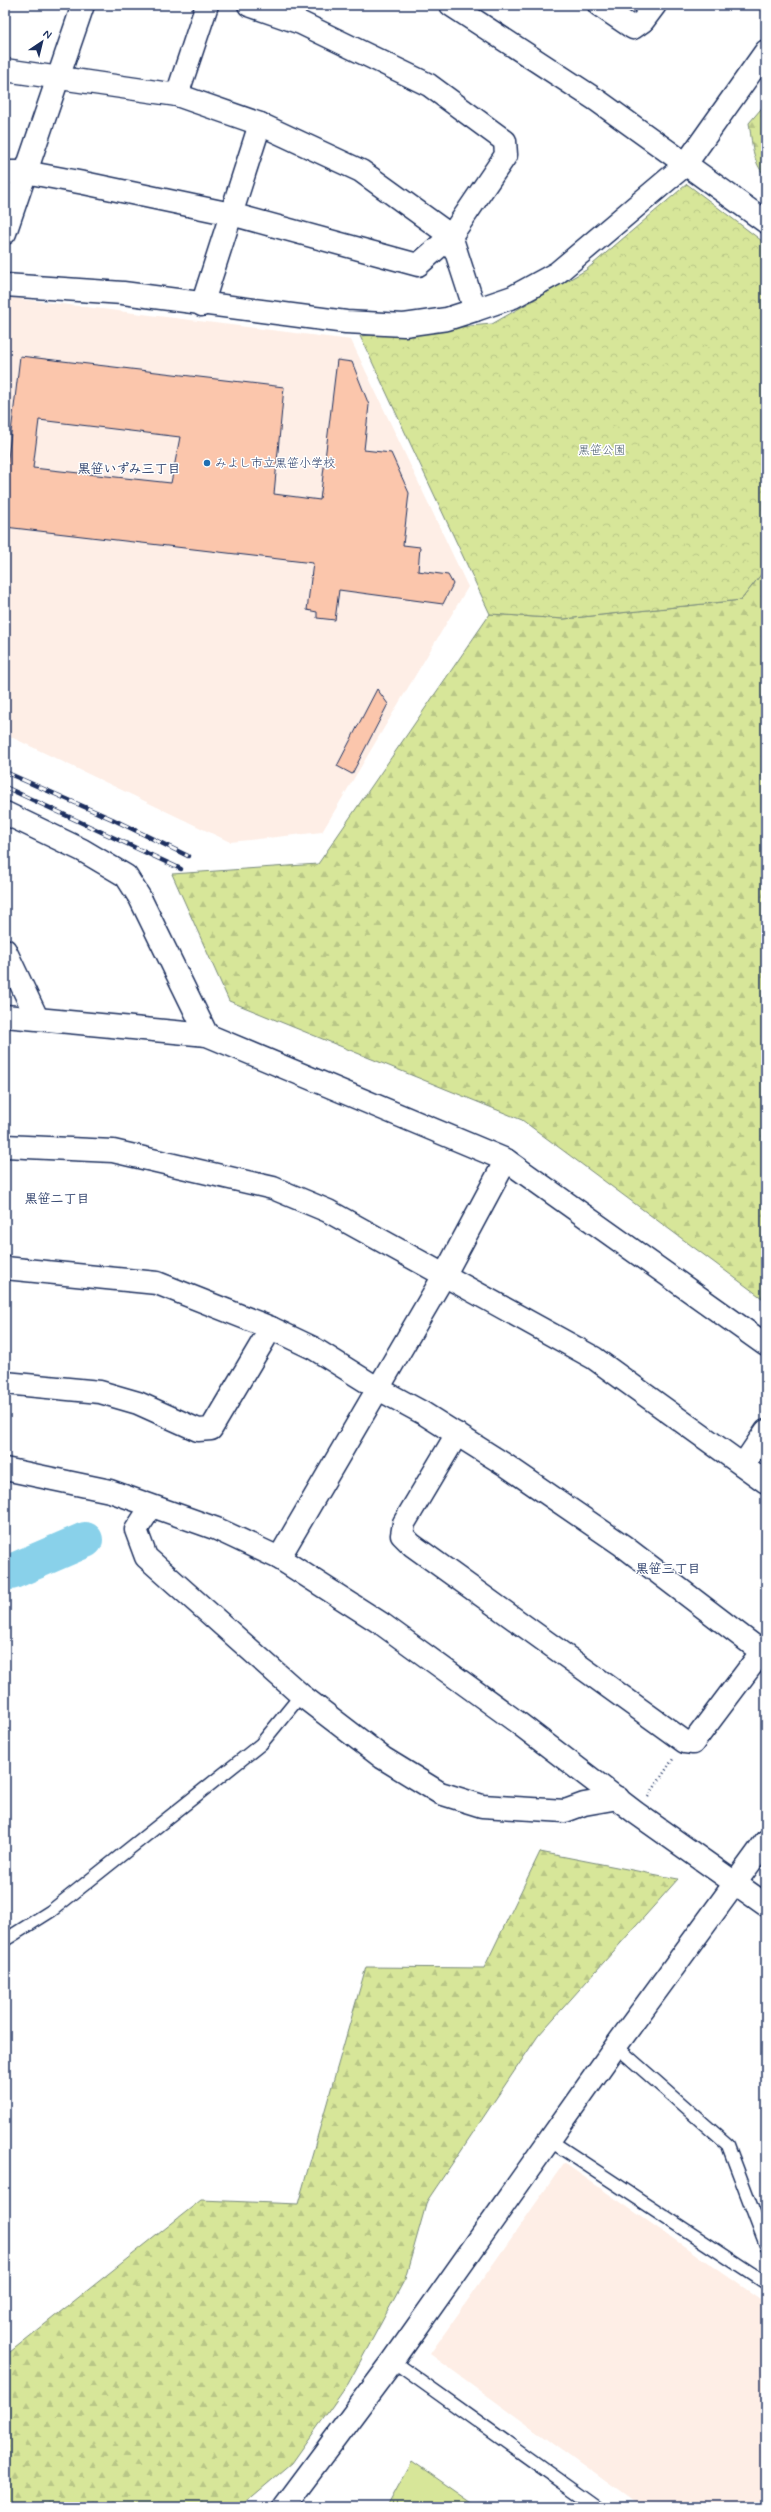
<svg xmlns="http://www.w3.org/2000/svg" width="771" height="2512" font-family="Mynerve,'Klee One',sans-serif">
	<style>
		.built { fill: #feeee6 }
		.forest { fill: url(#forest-firs); stroke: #798a7c }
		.park { fill: url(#park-crowns); stroke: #798a7c }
		.garden { fill: #d7e699; stroke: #798a7c }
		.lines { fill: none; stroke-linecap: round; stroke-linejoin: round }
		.river { stroke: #89d1ea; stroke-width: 36 }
		.building { fill: #fbc6ac; stroke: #1b2f5e; fill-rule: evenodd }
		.lane-casing { stroke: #1b2f5e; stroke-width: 15 }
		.street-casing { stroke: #1b2f5e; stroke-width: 25 }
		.secondary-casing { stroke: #1b2f5e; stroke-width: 25 }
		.path { stroke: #1b2f5e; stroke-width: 2.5; stroke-dasharray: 1 3; stroke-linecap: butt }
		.lane { stroke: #fff; stroke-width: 12 }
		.street { stroke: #fff; stroke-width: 22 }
		.secondary { stroke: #fff; stroke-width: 22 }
		.rail-casing { stroke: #1b2f5e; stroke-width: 4.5 }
		.rail { stroke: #fff; stroke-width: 3; stroke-dasharray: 9; stroke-linecap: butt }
		.poi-dot { fill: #1f6fb2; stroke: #fff; stroke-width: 1.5 }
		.labels { text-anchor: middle; stroke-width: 3; stroke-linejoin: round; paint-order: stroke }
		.park-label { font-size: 12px; fill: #4a5d6d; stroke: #fff }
		.poi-label { font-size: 12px; fill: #1b2f5e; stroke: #fff; text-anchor: start }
		.neighbourhood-label { font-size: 13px; font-weight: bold; fill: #1b2f5e; stroke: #fff }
	</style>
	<defs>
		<pattern id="forest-firs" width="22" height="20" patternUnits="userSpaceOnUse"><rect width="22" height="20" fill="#d7e699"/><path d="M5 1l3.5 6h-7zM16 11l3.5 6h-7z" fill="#b8c686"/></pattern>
		<pattern id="park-crowns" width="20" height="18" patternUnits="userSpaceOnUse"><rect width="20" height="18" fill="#d7e699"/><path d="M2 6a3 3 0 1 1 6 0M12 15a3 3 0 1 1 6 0" fill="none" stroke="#b8c686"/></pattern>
	</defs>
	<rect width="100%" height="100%" fill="#fff"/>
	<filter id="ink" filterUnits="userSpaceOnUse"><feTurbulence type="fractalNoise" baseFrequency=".025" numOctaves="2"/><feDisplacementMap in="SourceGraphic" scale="8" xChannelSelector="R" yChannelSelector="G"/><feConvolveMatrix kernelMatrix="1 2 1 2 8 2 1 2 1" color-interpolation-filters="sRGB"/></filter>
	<g filter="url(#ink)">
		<g class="built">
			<polygon points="5,297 351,340 468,587 322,832 230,842 5,734"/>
			<polygon points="564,2163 766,2303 766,2507 641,2507 430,2354"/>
		</g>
		<g class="forest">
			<path d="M766,103V176C752,164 752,140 749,123Z"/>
			<polygon points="766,568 766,1301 522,1120 229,1001 172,874 318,864 490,614 564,619 741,600"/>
			<polygon points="540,1852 678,1879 538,2036 427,2201 405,2279 348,2384 292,2463 240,2507 5,2507 5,2356 201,2200 298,2204 366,1967 484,1968"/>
		</g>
		<polygon class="park" points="687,184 766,244 766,568 741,600 564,619 490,614 360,336 492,324 586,270"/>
		<polygon class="garden" points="412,2461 478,2507 387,2507"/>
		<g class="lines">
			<polyline class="river" points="5,1572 11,1572 85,1540"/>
		</g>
		<g class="building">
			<path d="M20,356L284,387L274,494L320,500L337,360L352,362L369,405L364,450L391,453L409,493L403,545L420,547L418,571L448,575L453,584L443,604L339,590L335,620L317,618V612L307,610L313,563L5,527V484ZM39,420L180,437L171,483L33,468Z"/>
			<polygon points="377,689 388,704 352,774 337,766"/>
		</g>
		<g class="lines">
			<g class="lane-casing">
				<g id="lane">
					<polyline points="5,1940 51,1911 261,1744 301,1695"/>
					<polyline points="616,2046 728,2145 766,2245"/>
					<polyline points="549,2140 766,2283"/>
					<polyline points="393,2361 597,2507"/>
				</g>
			</g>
			<g class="street-casing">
				<g id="street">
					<polyline points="599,5 633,28 643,21 655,5"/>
					<polyline points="5,70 177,95 260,124 361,171 451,236 475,310 447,319 404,325 346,322 123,293 5,285"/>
					<polyline points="177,95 207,5"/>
					<polyline points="685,165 766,51"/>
					<polyline points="5,172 25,172 84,183 231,214 418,265 451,236 506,155 505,141 429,85 301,23 249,5"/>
					<polyline points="5,233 83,5"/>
					<polyline points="202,305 260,124"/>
					<polyline points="5,813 82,850 126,876 140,898 207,1035"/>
					<polyline points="5,950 37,1018"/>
					<polyline points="5,1016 207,1035 506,1160 766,1345"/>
					<polyline points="5,1146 113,1151 273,1188 328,1211 594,1358 766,1482"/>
					<polyline points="5,1268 157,1283 271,1328 313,1348 377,1388 423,1413 507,1466 622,1545 762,1652"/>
					<polyline points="5,1383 100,1392 138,1403 198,1430 211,1429 271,1328"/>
					<polyline points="457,1434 404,1523 402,1535 412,1545 685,1742 693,1743 766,1646"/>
					<polyline points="743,1465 766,1431"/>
					<polyline points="151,1507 136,1530 146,1557 301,1695 383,1758 440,1793 482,1806 565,1811 584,1804 618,1798"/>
					<polyline points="279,1558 445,1274 506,1160"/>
				</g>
			</g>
			<g class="secondary-casing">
				<g id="secondary">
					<polyline points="451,5 598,101 766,222"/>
					<polyline points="475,310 513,297 557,273 685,165"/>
					<polyline points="5,1469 110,1491 217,1529 279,1558 382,1624 517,1722 636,1813 766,1905"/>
					<polyline points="284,2507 393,2361 616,2046 766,1841"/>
				</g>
			</g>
			<polyline class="path" points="648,1797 673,1759"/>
			<use href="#lane" class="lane"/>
			<use href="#street" class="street"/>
			<use href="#secondary" class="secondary"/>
			<g class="rail-casing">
				<g id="rail">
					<polyline points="5,772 112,819 188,856"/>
					<polyline points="5,787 181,869"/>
				</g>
			</g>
			<use href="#rail" class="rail"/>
		</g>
	</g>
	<circle class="poi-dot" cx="207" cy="463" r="4"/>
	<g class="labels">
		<g class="park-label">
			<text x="602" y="454">黒笹公園</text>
		</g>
		<g class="poi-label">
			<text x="215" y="467">みよし市立黒笹小学校</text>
		</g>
		<g class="neighbourhood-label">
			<text x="129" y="473">黒笹いずみ三丁目</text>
			<text x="57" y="1203">黒笹二丁目</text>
			<text x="668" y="1573">黒笹三丁目</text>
		</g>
	</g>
	<rect width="771" height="2512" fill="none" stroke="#fff" stroke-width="20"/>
	<rect x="10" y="10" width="751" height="2492" fill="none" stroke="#1b2f5e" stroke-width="1.5" filter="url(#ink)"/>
	<g transform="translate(42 42) rotate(35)" stroke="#ffffff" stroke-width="3" paint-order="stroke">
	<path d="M0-3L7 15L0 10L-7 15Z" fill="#1b2f5e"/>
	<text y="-6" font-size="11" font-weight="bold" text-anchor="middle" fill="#1b2f5e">N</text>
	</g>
</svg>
